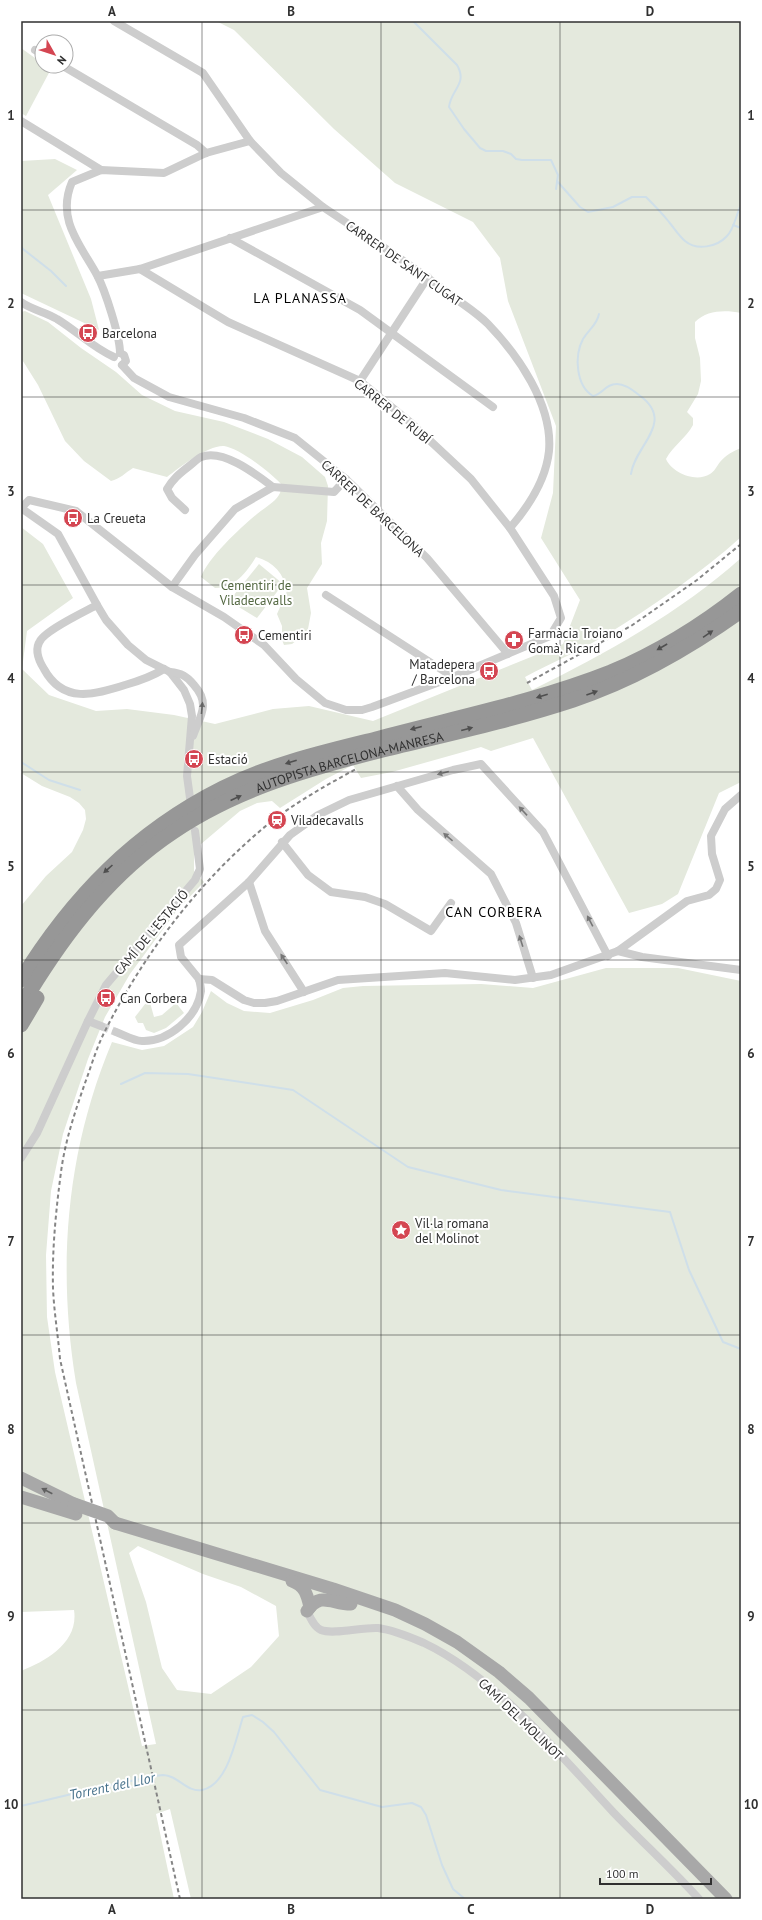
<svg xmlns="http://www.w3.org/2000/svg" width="762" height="1920" font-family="'PT Sans',sans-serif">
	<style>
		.green { fill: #e4e9dd; fill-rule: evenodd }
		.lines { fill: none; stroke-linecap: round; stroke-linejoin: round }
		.stream { stroke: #cfdfe9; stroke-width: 2 }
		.street-tunnel { stroke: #d6d6d6; stroke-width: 8; stroke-dasharray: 8 4; stroke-linecap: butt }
		.street { stroke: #cdcdcd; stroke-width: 8 }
		.primary { stroke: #a8a8a8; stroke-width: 13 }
		.highway { stroke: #979797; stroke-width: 15 }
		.rail { stroke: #858585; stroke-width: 2; stroke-dasharray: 4 3; stroke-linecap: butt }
		.primary-bridge { stroke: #a8a8a8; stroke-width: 13 }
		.oneway { fill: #4f4f4f }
		.oneway2 { fill: #777 }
		.oneway3 { fill: #606060 }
		.grid { fill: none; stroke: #303030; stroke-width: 1; stroke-opacity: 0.55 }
		.labels { text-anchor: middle; stroke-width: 4; stroke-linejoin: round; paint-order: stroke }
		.street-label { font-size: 13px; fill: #303030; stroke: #fff }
		.poi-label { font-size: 13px; fill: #303030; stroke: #fff; text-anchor: start }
		.park-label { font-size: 13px; fill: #546842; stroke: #fff }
		.neighbourhood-label { font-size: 14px; letter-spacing: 1px; fill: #000; stroke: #fff }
		.water-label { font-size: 14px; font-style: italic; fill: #46718b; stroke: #fff }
		.neatline { fill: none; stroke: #303030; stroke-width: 1.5 }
		.grid-label { font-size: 13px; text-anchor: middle; font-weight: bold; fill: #303030 }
	</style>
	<rect width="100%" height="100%" fill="#fff"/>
	<g class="green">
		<path d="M216,21H741V313C725,310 707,310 695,322V338L700,358L701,381L698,394L687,412L693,418V425C686,438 673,446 666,459C672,473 696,483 710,474C714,472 717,466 720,462C726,455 733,451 741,448V537C700,574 653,606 606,635C580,651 551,663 525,677L532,690C607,653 679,613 741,558V782L719,793L678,894L662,904L629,913L533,738L491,751L481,747L392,772L361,778L353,765L326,779L280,808L272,801L257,803L240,811L194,850V871L204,882L178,909L130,974L105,1017L88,1059L63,1134L51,1191L46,1255L47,1317L55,1372L142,1746L156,1744L76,1383C57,1266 66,1152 112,1042L142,1050L164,1046L193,1027L202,1012L211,991L227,1003L244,1011L270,1013L313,1000L343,988L363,986L481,984L533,988L606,968H678L741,981V1899H191L170,1809L156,1814L174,1899H21V1671C47,1661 79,1642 74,1610L21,1612V906L46,876L72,852L83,830L86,819L85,810L79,803L70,797L42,786L21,773V527L43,544L73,598L27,631L22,669L49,695L96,711L127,709L174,715L215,724L273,709L309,706L373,721L563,644L580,600L541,538L553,493L556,426L508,301L500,258L473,222L395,183L334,129L234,30ZM138,1546L203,1574L241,1587L276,1606L279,1636L251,1667L211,1694L177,1690L162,1668L146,1602L129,1553Z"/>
		<polygon points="21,48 42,63 42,66 47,66 51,69 26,116 21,113"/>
		<polygon points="55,159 77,170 48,195 91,299 99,330 21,293 21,161"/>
		<path d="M25,311L48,322L81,348L116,372L142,395L175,411L224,422L268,439L302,457L325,477L328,486L327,521L321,543L322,564L307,588L311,613L308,629L301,637L292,644L284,645L282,640V626L277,614L287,591C284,574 274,562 256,557C246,573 235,588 215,588L201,577C208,558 241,527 257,514C264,508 276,502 280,493C281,491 281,486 281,484C270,472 239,448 224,446C208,445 180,467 167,477L133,468C125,473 120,479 111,481L84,461L65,441L38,385L21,358V312Z"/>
		<polygon points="259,564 283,584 257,618 229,601"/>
		<polygon points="149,999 154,1017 162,1015 176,1003 184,1013 166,1028 154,1033 146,1030 143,1023 138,1023 135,1017"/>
	</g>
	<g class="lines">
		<g class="stream">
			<path d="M413,21L457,65C468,84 451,89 449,107L464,129L480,148L486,151H503L511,154L516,159L522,160H551L558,175L556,189"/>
			<path d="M557,181L580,207L588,212L613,207L632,197H646C654,205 662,213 669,222C674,228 679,236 685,241C697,251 717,247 727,236C734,229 736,215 741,205"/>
			<polyline points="733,225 741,228"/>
			<polyline points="21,246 23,249 51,271 66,286"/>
			<path d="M599,314C597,325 589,329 583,339C574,356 576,386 593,396C603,394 605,384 617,384C625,384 633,390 639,395C677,422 634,446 631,474"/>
			<polyline points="21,762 49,780 80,790"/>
			<polyline points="121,1084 145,1073 188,1074 293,1090 408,1167 501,1190 670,1212 689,1270 723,1342 741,1349"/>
			<path d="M21,1806C57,1798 94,1788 131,1781C141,1779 153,1776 163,1775C178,1775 187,1793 202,1790C228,1785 236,1738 243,1717L252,1715L263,1722L274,1732L320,1790L382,1807L412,1803L421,1807L426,1815L442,1865L453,1889L465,1899"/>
		</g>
		<polyline class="street-tunnel" points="101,1026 116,1032"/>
		<g class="street">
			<polyline points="114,21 203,73 250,141 281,173 323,207"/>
			<polyline points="35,50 42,54"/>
			<polyline points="63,66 197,145 206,153"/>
			<polyline points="21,121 101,170"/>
			<polyline points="230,238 360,310 493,407"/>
			<path d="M98,276L140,269L323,207C366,236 411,264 452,296C464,305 477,313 488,324C518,355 553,405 549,451C546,480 529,506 510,528"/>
			<path d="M21,302C32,310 46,312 57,319C77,331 93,348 114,357"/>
			<path d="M120,353C120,336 105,290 97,275C80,244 56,219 72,182L101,170L164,173L206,153L250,141"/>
			<polyline points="120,353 124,355 126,361 122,365"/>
			<polyline points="122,365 134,378 169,397 244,418 295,438 346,479 427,558 508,654"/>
			<polyline points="360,381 428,277"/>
			<polyline points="21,508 29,500 76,511 172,587 224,617 264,645 296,679 325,703 346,710 362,710 372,707 453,677 550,636 561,618 554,596 510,528 471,479 410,422 360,381 228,322 140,269"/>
			<polyline points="21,508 58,534 97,605 106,620 128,645 146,660 170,672 184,690 190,704 192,716 187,776 190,798"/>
			<path d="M185,510L172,498L167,489C173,479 179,474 188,467C192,464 197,459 201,457C223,448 257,475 273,487"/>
			<polyline points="172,587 195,555 235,509 273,487 334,492 346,479"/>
			<polyline points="326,595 453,677"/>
			<path d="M97,605C84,612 46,630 40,641C34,650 39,661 44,669C63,704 94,695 125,685C139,681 151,677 164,669"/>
			<path d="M170,672C181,673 187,676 194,685C211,704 200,716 193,736"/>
			<polyline points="397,786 418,810 491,874 516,923 533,978"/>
			<polyline points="282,842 308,875 331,892 365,897 385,904 431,931 451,903"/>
			<polyline points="249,882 265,931 304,992"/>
			<polyline points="618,951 642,957 741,970"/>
			<polyline points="199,979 212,980 244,1000 254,1003 265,1003 277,1001 338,980 445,973 515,980 551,975 618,951 687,901 709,895 716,889 720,880 712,854 711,836 725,809 741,795"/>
			<polyline points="199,979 181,957 179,945 249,882 290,835 318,815 349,800 453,770 481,764 543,832 608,956"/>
			<polyline points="88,1021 101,1026"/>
			<path d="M116,1032C124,1035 134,1041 142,1041C168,1042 197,1018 201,991C201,987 200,983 199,979"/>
			<polyline points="21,1158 37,1133 88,1021 106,985 195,880 200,869 195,831"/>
			<path d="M307,1611C310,1617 314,1627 321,1630C333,1635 362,1627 378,1628C394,1630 410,1637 424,1643C497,1678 559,1754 614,1813C642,1842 672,1869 699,1899"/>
		</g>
		<g class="primary">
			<polyline points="21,1478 74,1504"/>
			<polyline points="21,1497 76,1514"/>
			<polyline points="115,1523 333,1589 395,1610 425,1624 457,1642 499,1672 529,1698 726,1899"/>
			<path d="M292,1581C305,1586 307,1594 310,1607"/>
			<path d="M307,1611C321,1591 331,1604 351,1604"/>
		</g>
		<g class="highway">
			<path d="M21,980C72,897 135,832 223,788C271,764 324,752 376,739C454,718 535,702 611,672C658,652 702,625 741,594"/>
			<path id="s1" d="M21,1006C59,942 102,883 163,839C227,792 303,770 379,751C444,735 509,721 573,700C634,680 689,648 741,611"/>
			<polyline points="21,1025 37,998"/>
		</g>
		<g class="rail">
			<polyline points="527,683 631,626 697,580 741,544"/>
			<path d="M180,1899L60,1359C58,1335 54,1312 53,1288C52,1249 56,1210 61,1172C65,1141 75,1112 85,1083C91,1067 96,1049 104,1033C144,953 202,877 272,821C298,801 327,785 356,769"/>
		</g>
		<polyline class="primary-bridge" points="74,1504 108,1516 115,1523"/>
	</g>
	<defs><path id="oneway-solid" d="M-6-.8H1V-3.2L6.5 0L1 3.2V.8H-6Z"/></defs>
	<g class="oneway">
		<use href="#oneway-solid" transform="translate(708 634) rotate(-34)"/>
		<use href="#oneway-solid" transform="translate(662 647) rotate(150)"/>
		<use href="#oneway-solid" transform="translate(592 693) rotate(-20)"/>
		<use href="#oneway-solid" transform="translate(542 696) rotate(163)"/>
		<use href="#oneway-solid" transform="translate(416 728) rotate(165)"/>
		<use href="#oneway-solid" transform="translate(467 729) rotate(-15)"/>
		<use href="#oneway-solid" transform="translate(291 762) rotate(162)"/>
		<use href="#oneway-solid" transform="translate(236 798) rotate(-25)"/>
		<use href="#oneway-solid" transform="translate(108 869) rotate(138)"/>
	</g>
	<g class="oneway2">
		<use href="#oneway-solid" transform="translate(202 708) rotate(-84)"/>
		<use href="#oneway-solid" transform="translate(443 773) rotate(165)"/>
		<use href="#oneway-solid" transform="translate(523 811) rotate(-133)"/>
		<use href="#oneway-solid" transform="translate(448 837) rotate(-140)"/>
		<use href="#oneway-solid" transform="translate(590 921) rotate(-118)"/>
		<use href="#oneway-solid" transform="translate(521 941) rotate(-108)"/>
		<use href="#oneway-solid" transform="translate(284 959) rotate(-124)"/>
	</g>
	<use class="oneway3" href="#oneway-solid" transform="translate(47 1491) rotate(-153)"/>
	<path class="grid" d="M202,21V1899M381,21V1899M560,21V1899M21,210H741M21,397H741M21,585H741M21,772H741M21,960H741M21,1148H741M21,1335H741M21,1523H741M21,1710H741"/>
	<defs>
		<g id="bus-disc" transform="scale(1)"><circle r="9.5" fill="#d44652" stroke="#fff"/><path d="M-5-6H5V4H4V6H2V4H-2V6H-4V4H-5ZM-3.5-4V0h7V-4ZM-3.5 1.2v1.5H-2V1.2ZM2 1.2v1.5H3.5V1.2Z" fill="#fff"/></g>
		<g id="pharmacy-disc" transform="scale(1)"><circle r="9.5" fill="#d44652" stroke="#fff"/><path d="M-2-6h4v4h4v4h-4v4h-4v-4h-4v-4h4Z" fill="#fff"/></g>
		<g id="station-disc" transform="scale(1)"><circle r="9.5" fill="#d44652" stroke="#fff"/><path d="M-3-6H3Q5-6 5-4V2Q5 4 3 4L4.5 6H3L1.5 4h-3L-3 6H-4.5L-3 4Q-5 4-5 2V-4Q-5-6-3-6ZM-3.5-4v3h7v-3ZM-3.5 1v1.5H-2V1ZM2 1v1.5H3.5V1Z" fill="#fff"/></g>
		<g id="sight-disc" transform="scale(1)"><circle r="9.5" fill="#d44652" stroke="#fff"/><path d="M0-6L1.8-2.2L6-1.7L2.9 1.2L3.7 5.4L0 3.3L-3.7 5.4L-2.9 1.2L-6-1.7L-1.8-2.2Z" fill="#fff"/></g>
	</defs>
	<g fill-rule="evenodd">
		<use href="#bus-disc" x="88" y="333"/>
		<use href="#bus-disc" x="73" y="518"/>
		<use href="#bus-disc" x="244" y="635"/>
		<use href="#pharmacy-disc" x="514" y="640"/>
		<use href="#bus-disc" x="489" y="671"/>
		<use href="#bus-disc" x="194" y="759"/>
		<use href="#station-disc" x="277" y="820"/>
		<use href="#bus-disc" x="106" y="998"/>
		<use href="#sight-disc" x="401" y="1230"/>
	</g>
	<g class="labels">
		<g class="street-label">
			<text transform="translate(404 263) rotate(35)" y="5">CARRER DE SANT CUGAT</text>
			<text transform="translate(393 411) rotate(39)" y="5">CARRER DE RUBÍ</text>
			<text transform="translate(373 508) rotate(43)" y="5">CARRER DE BARCELONA</text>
			<text dy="5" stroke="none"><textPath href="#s1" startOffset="424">AUTOPISTA BARCELONA-MANRESA</textPath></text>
			<text transform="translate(151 932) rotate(-50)" y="5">CAMÍ DE L'ESTACIÓ</text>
			<text transform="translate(521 1719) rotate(44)" y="5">CAMÍ DEL MOLINOT</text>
		</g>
		<g class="poi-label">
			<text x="102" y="338">Barcelona</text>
			<text x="87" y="523">La Creueta</text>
			<text x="528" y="638">Farmàcia Troiano<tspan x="528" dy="15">Gomà, Ricard</tspan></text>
			<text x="258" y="640">Cementiri</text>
			<text x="475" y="669" text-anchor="end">Matadepera<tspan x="475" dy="15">/ Barcelona</tspan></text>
			<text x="208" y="764">Estació</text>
			<text x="291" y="825">Viladecavalls</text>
			<text x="120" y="1003">Can Corbera</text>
			<text x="415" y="1228">Vil·la romana<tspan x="415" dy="15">del Molinot</tspan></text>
		</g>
		<g class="park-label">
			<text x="256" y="590">Cementiri de<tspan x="256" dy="15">Viladecavalls</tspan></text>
		</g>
		<g class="neighbourhood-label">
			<text x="300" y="303">LA PLANASSA</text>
			<text x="494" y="917">CAN CORBERA</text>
		</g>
		<g class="water-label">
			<text transform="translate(112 1786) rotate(-12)" y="5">Torrent del Llor</text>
		</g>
	</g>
	<rect width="762" height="1920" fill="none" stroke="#ffffff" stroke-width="44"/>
	<g transform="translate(54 54) rotate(129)"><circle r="19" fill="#ffffff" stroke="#acacac"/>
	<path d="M0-3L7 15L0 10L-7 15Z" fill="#d44652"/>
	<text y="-6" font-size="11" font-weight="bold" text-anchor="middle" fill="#303030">N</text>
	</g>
	<path d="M600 1878v6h111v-6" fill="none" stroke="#303030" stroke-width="2"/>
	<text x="606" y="1878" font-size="12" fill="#303030" stroke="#ffffff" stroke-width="3" paint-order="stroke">100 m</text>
	<rect x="22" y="22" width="718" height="1876" class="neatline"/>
	<g class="grid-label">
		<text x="112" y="16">A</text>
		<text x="291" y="16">B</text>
		<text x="471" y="16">C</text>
		<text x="650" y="16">D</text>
		<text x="11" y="120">1</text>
		<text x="751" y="120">1</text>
		<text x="11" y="308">2</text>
		<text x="751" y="308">2</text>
		<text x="11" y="496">3</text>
		<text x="751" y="496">3</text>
		<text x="11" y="683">4</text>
		<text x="751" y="683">4</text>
		<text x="11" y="871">5</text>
		<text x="751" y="871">5</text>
		<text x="11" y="1058">6</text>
		<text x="751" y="1058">6</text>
		<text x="11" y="1246">7</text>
		<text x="751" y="1246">7</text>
		<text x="11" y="1434">8</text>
		<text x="751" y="1434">8</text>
		<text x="11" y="1621">9</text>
		<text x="751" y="1621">9</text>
		<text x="11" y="1809">10</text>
		<text x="751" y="1809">10</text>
		<text x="112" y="1914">A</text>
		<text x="291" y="1914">B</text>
		<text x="471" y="1914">C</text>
		<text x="650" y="1914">D</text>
	</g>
</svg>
